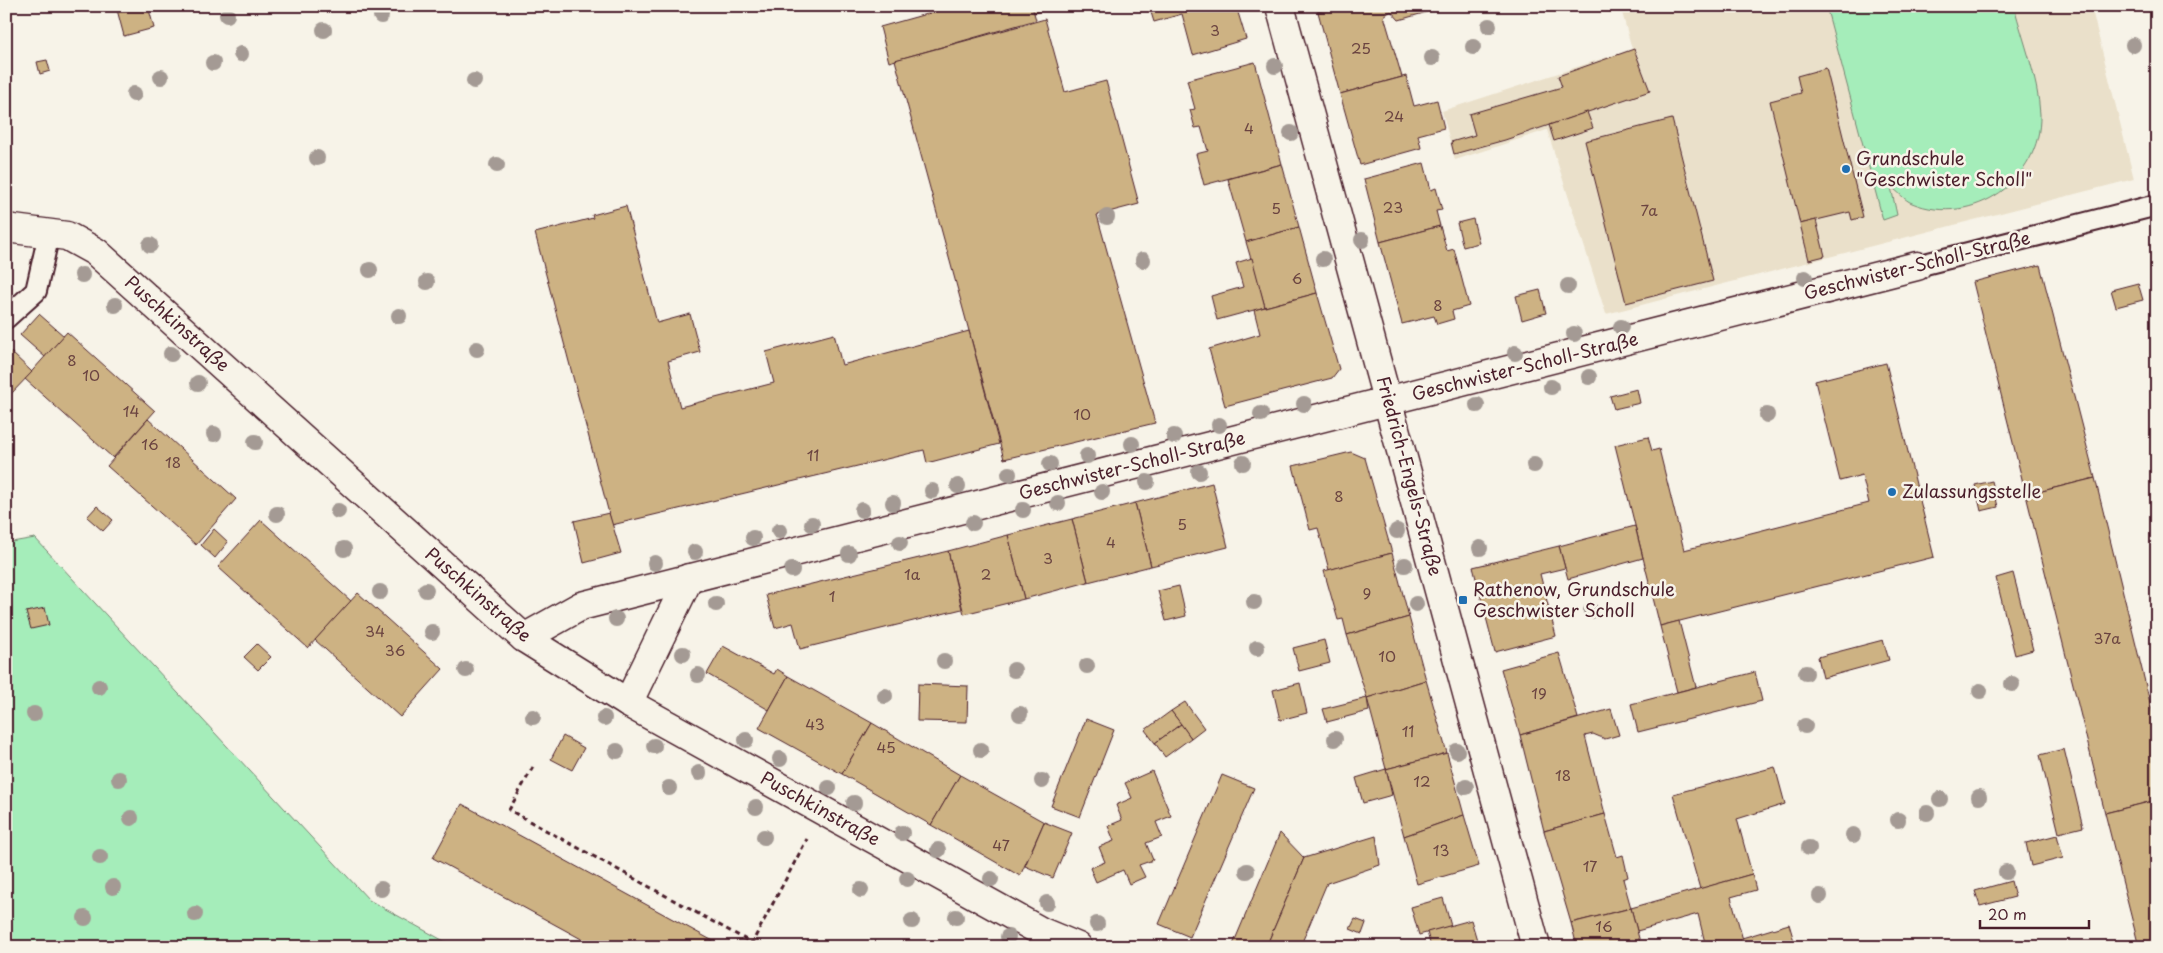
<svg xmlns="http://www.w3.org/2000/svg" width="2163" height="953" font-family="'Playpen Sans',sans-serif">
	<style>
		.built { fill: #eae0ca }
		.green { fill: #a5edba; stroke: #788672 }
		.building { fill: #cdb283; stroke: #4a1f2b }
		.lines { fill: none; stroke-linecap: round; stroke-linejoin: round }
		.lane-casing { stroke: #4a1f2b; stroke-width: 24 }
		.street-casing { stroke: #4a1f2b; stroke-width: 31 }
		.secondary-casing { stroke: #4a1f2b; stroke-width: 31 }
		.path { stroke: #4a1f2b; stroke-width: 3; stroke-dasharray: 5 4; stroke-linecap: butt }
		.lane { stroke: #f7f3e8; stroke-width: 20 }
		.street { stroke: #f7f3e8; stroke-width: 28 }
		.secondary { stroke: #f7f3e8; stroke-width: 28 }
		.tree { fill: #a49a94 }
		.poi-dot { fill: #1f6fb2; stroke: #f7f3e8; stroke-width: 2 }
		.labels { text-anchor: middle; stroke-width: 5; stroke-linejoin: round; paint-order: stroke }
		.number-label { font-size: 15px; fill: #6b4441 }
		.poi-label { font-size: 18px; fill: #4a1f2b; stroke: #f7f3e8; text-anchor: start }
		.street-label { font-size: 18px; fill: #4a1f2b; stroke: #f7f3e8 }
	</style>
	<rect width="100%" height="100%" fill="#f7f3e8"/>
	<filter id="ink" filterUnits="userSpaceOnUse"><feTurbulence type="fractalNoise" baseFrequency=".02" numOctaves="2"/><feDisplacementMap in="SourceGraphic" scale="10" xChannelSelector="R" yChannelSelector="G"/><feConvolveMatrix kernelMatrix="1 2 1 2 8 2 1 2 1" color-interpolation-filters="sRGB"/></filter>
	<g filter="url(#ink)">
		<polygon class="built" points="1627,6 2091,6 2134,179 1606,314 1547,130 1455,160 1442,111 1632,49 1621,9"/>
		<g class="green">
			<path d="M1826,6H2014C2023,41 2038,78 2040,114C2042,180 1973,228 1912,203C1904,200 1898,191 1891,187L1897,215L1883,220Z"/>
			<polygon points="35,538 369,900 455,947 6,947 6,543"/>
		</g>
		<g class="building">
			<polygon points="116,6 148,6 154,28 124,36"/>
			<polygon points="955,6 1032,6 1036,20 889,62 880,27"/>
			<polygon points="1032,6 1058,6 1034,13"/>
			<polygon points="1149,6 1236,6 1246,39 1193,55 1182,14 1154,22"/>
			<polygon points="1317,6 1338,6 1318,12"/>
			<polygon points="1338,6 1448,6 1399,20 1391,11 1384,16 1402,77 1340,94 1318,12"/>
			<polygon points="1045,19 1065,92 1106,81 1139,204 1097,215 1155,423 1004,459 895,60"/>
			<polygon points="1634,49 1650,91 1505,140 1454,154 1451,142 1475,135 1469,114 1562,87 1558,76"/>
			<polygon points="47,60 50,71 40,74 37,62"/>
			<polygon points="1255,62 1282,164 1204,185 1196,154 1208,151 1201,127 1195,128 1190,110 1195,109 1187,80"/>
			<polygon points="1826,68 1863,217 1852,220 1850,212 1800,224 1770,101 1801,93 1797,76"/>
			<polygon points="1406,76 1414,106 1437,100 1444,128 1418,135 1421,148 1360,165 1340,94"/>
			<polygon points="1587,112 1593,128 1554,141 1549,125"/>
			<polygon points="1672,119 1713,281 1626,303 1585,141"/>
			<polygon points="1424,163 1431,190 1436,188 1442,210 1436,211 1440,226 1380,242 1364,179"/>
			<polygon points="1282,164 1299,227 1246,242 1228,179"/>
			<polygon points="626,206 657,323 690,314 700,352 668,361 680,407 774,383 766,352 834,334 842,365 969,331 999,444 927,463 924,450 612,525 535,233 593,218 592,215"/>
			<polygon points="1473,219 1479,243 1463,247 1457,223"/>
			<polygon points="1816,220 1825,256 1809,260 1800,224"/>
			<polygon points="1440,226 1447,251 1454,249 1469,306 1452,311 1454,319 1437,324 1434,316 1402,324 1380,242"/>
			<polygon points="1299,227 1317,293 1265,307 1246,242"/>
			<polygon points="1252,258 1265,307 1217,320 1211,296 1243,287 1236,263"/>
			<polygon points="2040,265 2095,478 2026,495 1973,282"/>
			<polygon points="2138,283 2143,300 2116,307 2111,290"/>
			<polygon points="1540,290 1546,313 1522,320 1516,296"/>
			<polygon points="1317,293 1339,369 1332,378 1225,406 1209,349 1260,334 1254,310"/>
			<polygon points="39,314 64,336 45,357 20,335"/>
			<polygon points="67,332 155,411 113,458 25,379"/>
			<polygon points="11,352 32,372 10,395 6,391 6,356"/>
			<polygon points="1886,363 1934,557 1660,626 1615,445 1648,437 1652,451 1659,449 1684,550 1869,503 1862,475 1840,481 1815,381"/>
			<polygon points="1637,389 1640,403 1614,409 1610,396"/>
			<polygon points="148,419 236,499 196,545 107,466"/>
			<polygon points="1351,452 1365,458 1392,553 1329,570 1318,528 1310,530 1293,466"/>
			<polygon points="2095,478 2157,731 2157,800 2105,813 2026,495"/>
			<polygon points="1992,481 1998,507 1981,511 1975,485"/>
			<polygon points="1212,483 1228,547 1151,566 1135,503"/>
			<polygon points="1135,503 1151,566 1088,582 1072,519"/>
			<polygon points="97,506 113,520 103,531 87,517"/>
			<polygon points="609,513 621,553 584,563 574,521"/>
			<polygon points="1072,519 1088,582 1024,599 1008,535"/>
			<polygon points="261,520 351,601 308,648 218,567"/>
			<polygon points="1635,526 1643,558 1568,579 1559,546"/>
			<polygon points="214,529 228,542 215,558 201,545"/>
			<polygon points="1008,535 1024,599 964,614 948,551"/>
			<polygon points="1559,546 1565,568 1540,574 1556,636 1495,652 1473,567"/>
			<polygon points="948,551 962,609 800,649 793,623 775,628 766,595"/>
			<polygon points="1392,553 1409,617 1347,635 1343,619 1338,620 1324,571"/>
			<polygon points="2013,573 2033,650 2015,655 1996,578"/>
			<polygon points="1179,586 1186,616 1166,621 1158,591"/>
			<polygon points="358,593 443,669 400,717 315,640"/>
			<polygon points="45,608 49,625 31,629 26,612"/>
			<polygon points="1409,617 1426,680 1367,698 1347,635"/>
			<polygon points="1679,621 1696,687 1677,692 1660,626"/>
			<polygon points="1324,640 1330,663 1299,671 1293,648"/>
			<polygon points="1883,640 1889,660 1823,678 1818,657"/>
			<polygon points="257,644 271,657 258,670 244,657"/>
			<polygon points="723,646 774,674 777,669 788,676 769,710 707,674"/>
			<polygon points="1559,653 1578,718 1520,735 1501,669"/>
			<polygon points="1755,672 1762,701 1638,732 1631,704"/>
			<polygon points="788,676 872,723 842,774 759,728"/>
			<polygon points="1426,680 1447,753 1386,769 1367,698"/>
			<polygon points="1300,683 1307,713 1280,720 1273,690"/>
			<polygon points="918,684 968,686 967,722 917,721"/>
			<polygon points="1367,698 1369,711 1327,722 1323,709"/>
			<polygon points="1185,702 1204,728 1191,738 1171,711"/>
			<polygon points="1611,709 1619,735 1605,739 1593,734 1585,736 1605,814 1544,831 1520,735"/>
			<polygon points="1171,711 1181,724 1155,743 1145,730"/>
			<polygon points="1086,719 1114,730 1080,817 1051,806"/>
			<polygon points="872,723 960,775 931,825 842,774"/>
			<polygon points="1181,724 1191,738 1165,757 1155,743"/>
			<polygon points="563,736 584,748 572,770 551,759"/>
			<polygon points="2064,749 2083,827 2059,833 2040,755"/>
			<polygon points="1447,753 1464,815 1404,836 1386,769"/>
			<polygon points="1775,767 1785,804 1737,819 1752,874 1700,889 1673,794"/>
			<polygon points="1386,769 1392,795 1363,803 1356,778"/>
			<polygon points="1152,771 1171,816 1156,822 1162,837 1146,843 1153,860 1139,865 1145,877 1129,884 1123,870 1096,882 1090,868 1105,862 1099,847 1114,841 1108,826 1122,820 1116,805 1132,798 1125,783"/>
			<polygon points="960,775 1044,822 1020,876 931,825"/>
			<polygon points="1222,775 1254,788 1190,937 1159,924"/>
			<polygon points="2157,800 2157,947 2139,947 2105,813"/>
			<polygon points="462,804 724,947 596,947 433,858"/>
			<polygon points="1605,814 1617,857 1623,855 1628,877 1623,879 1631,908 1571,923 1544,831"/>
			<polygon points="1464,815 1479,866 1417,884 1404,836"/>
			<polygon points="1044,822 1072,833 1053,878 1025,866"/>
			<polygon points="1280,833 1304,858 1266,947 1232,947"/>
			<polygon points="2057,835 2063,858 2031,866 2026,843"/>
			<polygon points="1376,836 1380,865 1327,883 1300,947 1266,947 1304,858"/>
			<polygon points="1752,874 1756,890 1731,897 1745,947 1706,947 1698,914 1637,931 1631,908"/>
			<polygon points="2011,881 2015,897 1980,906 1975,891"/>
			<polygon points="1443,898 1451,926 1419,935 1411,907"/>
			<polygon points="1631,908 1641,946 1647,944 1647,947 1577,947 1571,923"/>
			<polygon points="1355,919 1366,923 1362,934 1350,929"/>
			<polygon points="1471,920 1479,947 1431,947 1427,932"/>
			<polygon points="1789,924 1794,941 1775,947 1745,947 1742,938"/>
		</g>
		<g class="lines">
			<g class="lane-casing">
				<g id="lane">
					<polyline points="1917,266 2157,205"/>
					<polyline points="6,318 36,291 49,234"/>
				</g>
			</g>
			<g class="street-casing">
				<g id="street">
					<polyline points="6,228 67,236 96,252 524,638 628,703 1042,932 1078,947"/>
					<polyline points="524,638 581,606 1917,266"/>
					<polyline points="628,703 689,578"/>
				</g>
			</g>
			<g class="secondary-casing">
				<polyline id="secondary" points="1280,6 1536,947"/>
			</g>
			<g class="path">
				<polyline points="533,767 509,810 752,943 807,839"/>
				<polyline points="752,943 758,947"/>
			</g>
			<use href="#lane" class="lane"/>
			<use href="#street" class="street"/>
			<use href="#secondary" class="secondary"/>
		</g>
		<g class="tree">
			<circle cx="227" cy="15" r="8"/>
			<circle cx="381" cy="16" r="8"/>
			<circle cx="1489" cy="26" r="8"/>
			<circle cx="324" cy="30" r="8"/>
			<circle cx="2133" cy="45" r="8"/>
			<circle cx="1473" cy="47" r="8"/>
			<circle cx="241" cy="54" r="8"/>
			<circle cx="1432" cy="58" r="8"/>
			<circle cx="213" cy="63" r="8"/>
			<circle cx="1275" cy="66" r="8"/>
			<circle cx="161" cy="77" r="8"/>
			<circle cx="474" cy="81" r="8"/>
			<circle cx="134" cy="94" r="8"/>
			<circle cx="1291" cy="133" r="8"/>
			<circle cx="317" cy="158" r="8"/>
			<circle cx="497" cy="165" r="8"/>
			<circle cx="1107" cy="217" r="8"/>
			<circle cx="1362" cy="240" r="8"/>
			<circle cx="150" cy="245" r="8"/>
			<circle cx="1323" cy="259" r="8"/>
			<circle cx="1143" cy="260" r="8"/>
			<circle cx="370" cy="270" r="8"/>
			<circle cx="82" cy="275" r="8"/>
			<circle cx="1805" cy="278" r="8"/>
			<circle cx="427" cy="282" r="8"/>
			<circle cx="1568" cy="286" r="8"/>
			<circle cx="115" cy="305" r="8"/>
			<circle cx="399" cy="316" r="8"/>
			<circle cx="1621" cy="327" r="8"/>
			<circle cx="1574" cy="334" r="8"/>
			<circle cx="477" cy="349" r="8"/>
			<circle cx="1515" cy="353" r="8"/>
			<circle cx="171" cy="354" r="8"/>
			<circle cx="1589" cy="377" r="8"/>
			<circle cx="198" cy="383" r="8"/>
			<circle cx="1551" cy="387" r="8"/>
			<circle cx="1304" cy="404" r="8"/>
			<circle cx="1477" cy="405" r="8"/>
			<circle cx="1261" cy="414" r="8"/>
			<circle cx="1767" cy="415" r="8"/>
			<circle cx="1219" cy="425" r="8"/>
			<circle cx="214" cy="434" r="8"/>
			<circle cx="1174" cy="436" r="8"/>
			<circle cx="255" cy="442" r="8"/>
			<circle cx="1132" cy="444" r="8"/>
			<circle cx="1087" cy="456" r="8"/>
			<circle cx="1243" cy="463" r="8"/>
			<circle cx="1050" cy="464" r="8"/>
			<circle cx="1534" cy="465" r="8"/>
			<circle cx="1199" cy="472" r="8"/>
			<circle cx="1009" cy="474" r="8"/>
			<circle cx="1147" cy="482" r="8"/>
			<circle cx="958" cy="486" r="8"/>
			<circle cx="932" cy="491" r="8"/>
			<circle cx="1102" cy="492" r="8"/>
			<circle cx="893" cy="503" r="8"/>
			<circle cx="1058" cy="503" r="8"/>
			<circle cx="862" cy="510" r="8"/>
			<circle cx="1023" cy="510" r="8"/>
			<circle cx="338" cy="511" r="8"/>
			<circle cx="277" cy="514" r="8"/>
			<circle cx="973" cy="523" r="8"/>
			<circle cx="812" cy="524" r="8"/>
			<circle cx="779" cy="531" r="8"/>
			<circle cx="1397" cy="531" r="8"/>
			<circle cx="753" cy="538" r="8"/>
			<circle cx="900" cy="543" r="8"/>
			<circle cx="1480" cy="548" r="8"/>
			<circle cx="344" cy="549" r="8"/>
			<circle cx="695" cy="552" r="8"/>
			<circle cx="849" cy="554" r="8"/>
			<circle cx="655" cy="563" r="8"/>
			<circle cx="1405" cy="565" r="8"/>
			<circle cx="792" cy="570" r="8"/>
			<circle cx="426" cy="590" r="8"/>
			<circle cx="380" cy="592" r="8"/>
			<circle cx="1254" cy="602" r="8"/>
			<circle cx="716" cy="604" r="8"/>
			<circle cx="1416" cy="604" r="8"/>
			<circle cx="1591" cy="611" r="8"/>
			<circle cx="616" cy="619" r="8"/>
			<circle cx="432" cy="632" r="8"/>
			<circle cx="1257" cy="648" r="8"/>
			<circle cx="683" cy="654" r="8"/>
			<circle cx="944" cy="661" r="8"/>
			<circle cx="1087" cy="666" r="8"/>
			<circle cx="466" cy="670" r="8"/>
			<circle cx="1014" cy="670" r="8"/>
			<circle cx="1806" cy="673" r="8"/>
			<circle cx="698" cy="675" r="8"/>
			<circle cx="2012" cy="684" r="8"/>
			<circle cx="99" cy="687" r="8"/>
			<circle cx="1980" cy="691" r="8"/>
			<circle cx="885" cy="696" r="8"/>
			<circle cx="34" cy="714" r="8"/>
			<circle cx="1020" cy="714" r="8"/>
			<circle cx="533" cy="717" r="8"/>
			<circle cx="604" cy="718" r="8"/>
			<circle cx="1805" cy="726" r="8"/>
			<circle cx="1335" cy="739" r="8"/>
			<circle cx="746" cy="740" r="8"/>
			<circle cx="654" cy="746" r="8"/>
			<circle cx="981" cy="750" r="8"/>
			<circle cx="617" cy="751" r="8"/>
			<circle cx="1457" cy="751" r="8"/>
			<circle cx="780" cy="759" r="8"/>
			<circle cx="699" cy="773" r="8"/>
			<circle cx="119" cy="779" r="8"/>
			<circle cx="1042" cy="781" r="8"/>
			<circle cx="1466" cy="787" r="8"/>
			<circle cx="669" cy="788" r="8"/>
			<circle cx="829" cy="788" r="8"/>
			<circle cx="1979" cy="797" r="8"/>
			<circle cx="1940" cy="799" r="8"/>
			<circle cx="854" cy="803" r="8"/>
			<circle cx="756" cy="807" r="8"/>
			<circle cx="1927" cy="813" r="8"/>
			<circle cx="131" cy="818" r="8"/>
			<circle cx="1898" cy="820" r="8"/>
			<circle cx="902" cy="833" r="8"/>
			<circle cx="1853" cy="835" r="8"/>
			<circle cx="764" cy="837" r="8"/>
			<circle cx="1809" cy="848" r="8"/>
			<circle cx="938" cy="850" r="8"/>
			<circle cx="100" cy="857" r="8"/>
			<circle cx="1247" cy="871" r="8"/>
			<circle cx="2006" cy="872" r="8"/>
			<circle cx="907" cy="879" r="8"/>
			<circle cx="991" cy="879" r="8"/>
			<circle cx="113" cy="887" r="8"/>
			<circle cx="381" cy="889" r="8"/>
			<circle cx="861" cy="890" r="8"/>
			<circle cx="1820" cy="896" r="8"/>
			<circle cx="1047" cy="903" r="8"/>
			<circle cx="195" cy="914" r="8"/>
			<circle cx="956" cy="917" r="8"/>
			<circle cx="85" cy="918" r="8"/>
			<circle cx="912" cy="921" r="8"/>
			<circle cx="1097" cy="924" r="8"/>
			<circle cx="1008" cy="937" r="8"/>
		</g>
	</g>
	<g class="poi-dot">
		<circle cx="1846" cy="169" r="5"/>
		<circle cx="1892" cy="492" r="5"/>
		<rect x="1458" y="595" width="10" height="10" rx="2.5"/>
	</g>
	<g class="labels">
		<g class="number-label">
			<text x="1215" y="36">3</text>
			<text x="1361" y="54">25</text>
			<text x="1394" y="122">24</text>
			<text x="1249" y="134">4</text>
			<text x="1393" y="213">23</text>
			<text x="1276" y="214">5</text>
			<text x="1649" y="216">7a</text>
			<text x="1297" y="284">6</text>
			<text x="1438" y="311">8</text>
			<text x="72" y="366">8</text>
			<text x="91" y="381">10</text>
			<text x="131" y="417">14</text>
			<text x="1082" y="420">10</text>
			<text x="150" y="450">16</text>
			<text x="813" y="461">11</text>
			<text x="173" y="468">18</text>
			<text x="1339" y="502">8</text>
			<text x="1182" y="530">5</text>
			<text x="1111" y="548">4</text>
			<text x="1048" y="564">3</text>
			<text x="912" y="580">1a</text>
			<text x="986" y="580">2</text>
			<text x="1367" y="599">9</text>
			<text x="832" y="602">1</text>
			<text x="375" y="637">34</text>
			<text x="2107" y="644">37a</text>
			<text x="395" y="656">36</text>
			<text x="1387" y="662">10</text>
			<text x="1539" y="699">19</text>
			<text x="815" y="730">43</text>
			<text x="1408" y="737">11</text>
			<text x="886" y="753">45</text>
			<text x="1563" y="781">18</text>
			<text x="1422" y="787">12</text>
			<text x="1001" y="851">47</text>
			<text x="1441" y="856">13</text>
			<text x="1590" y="872">17</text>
			<text x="1604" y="932">16</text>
		</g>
		<g class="poi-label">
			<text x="1856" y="165">Grundschule<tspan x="1856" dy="21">"Geschwister Scholl"</tspan></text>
			<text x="1902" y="498">Zulassungsstelle</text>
			<text x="1473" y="596">Rathenow, Grundschule<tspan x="1473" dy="21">Geschwister Scholl</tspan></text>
		</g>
		<g class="street-label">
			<text transform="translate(1917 266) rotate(-14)" y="6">Geschwister-Scholl-Straße</text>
			<text transform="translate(177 324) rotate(42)" y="6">Puschkinstraße</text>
			<text transform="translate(1525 367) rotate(-14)" y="6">Geschwister-Scholl-Straße</text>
			<text transform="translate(1132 466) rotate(-14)" y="6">Geschwister-Scholl-Straße</text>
			<text transform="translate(1409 476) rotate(75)" y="6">Friedrich-Engels-Straße</text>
			<text transform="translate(478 595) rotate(41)" y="6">Puschkinstraße</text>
			<text transform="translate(820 809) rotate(29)" y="6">Puschkinstraße</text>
		</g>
	</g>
	<rect width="2163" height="953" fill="none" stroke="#f7f3e8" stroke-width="25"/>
	<rect x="12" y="12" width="2138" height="928" fill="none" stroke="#4a1f2b" stroke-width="2" filter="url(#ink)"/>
	<path d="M1980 920v8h109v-8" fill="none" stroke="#4a1f2b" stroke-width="2.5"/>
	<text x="1988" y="920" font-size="15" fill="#4a1f2b" stroke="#f7f3e8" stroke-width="4" paint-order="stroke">20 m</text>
</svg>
